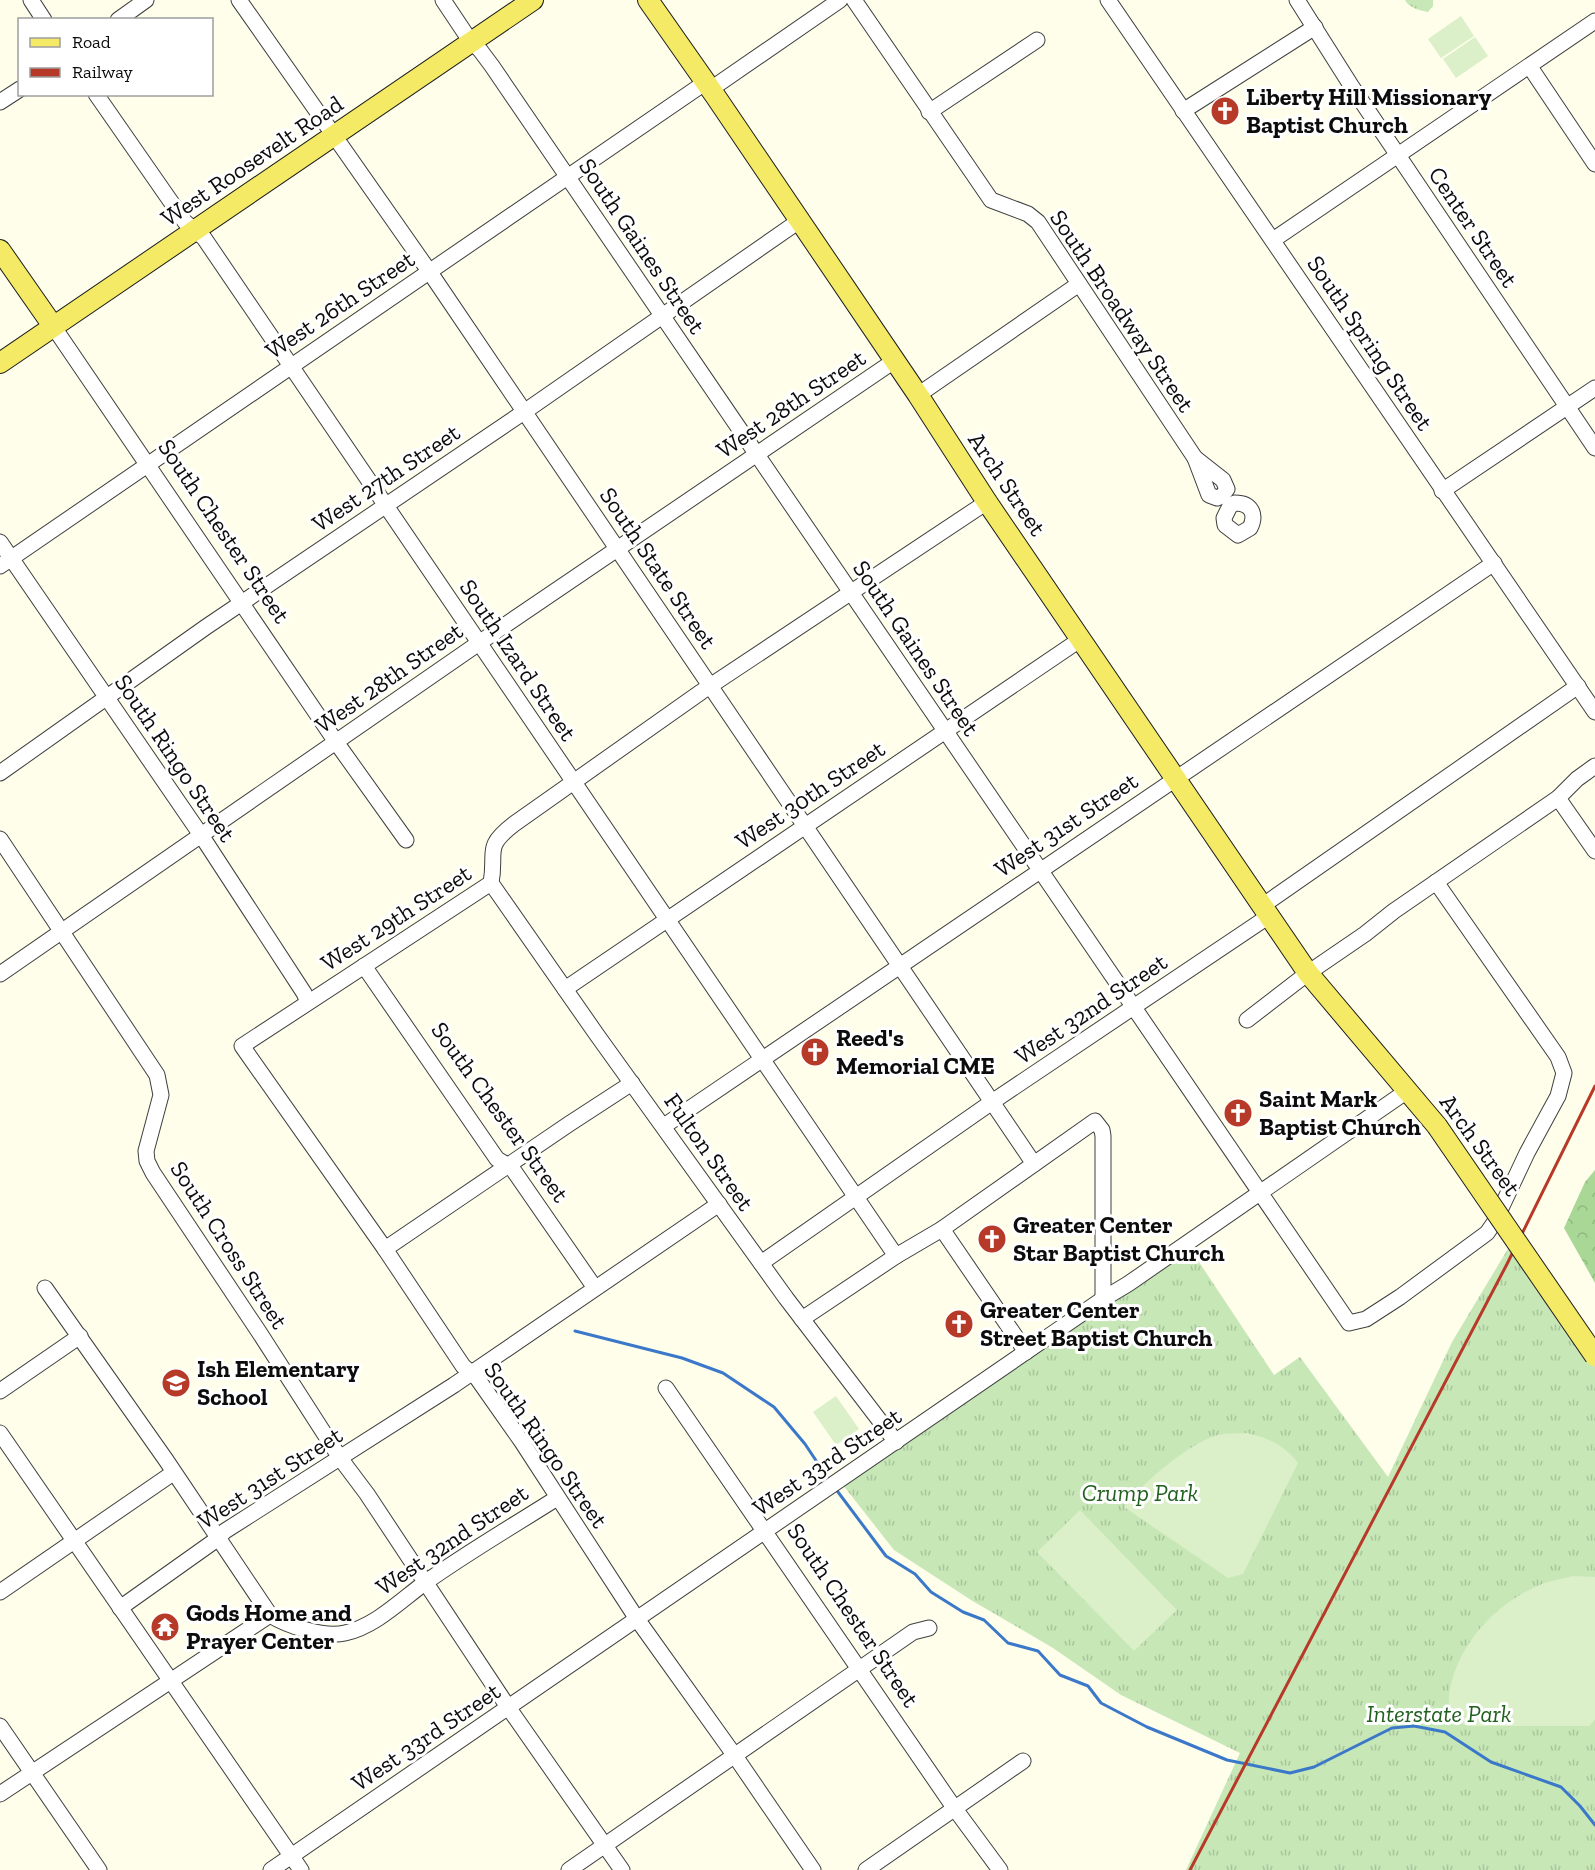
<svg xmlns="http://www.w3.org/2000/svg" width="1595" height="1870" font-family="'Zilla Slab',serif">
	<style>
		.grass { fill: url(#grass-tufts) }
		.forest { fill: url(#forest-crowns) }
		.pitch { fill: #dbefc8 }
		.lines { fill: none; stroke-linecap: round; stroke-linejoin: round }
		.stream { stroke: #3b78c9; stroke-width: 3 }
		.minor-casing { stroke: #3f3f3f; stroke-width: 17 }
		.major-casing { stroke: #1d1d1d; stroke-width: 22 }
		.minor { stroke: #fff; stroke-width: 15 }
		.major { stroke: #f4ea65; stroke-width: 20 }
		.rail { stroke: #b73a29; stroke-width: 3 }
		.major-bridge-casing { stroke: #1d1d1d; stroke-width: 22; stroke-linecap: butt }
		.major-bridge { stroke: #f4ea65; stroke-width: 20 }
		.labels { text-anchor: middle; stroke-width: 6; stroke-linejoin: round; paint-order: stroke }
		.poi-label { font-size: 24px; font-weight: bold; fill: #0c0c0c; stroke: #fff; text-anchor: start }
		.street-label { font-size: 24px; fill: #0c0c0c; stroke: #fff }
		.park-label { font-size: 24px; font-style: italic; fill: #21611f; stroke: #fff }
	</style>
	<defs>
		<pattern id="grass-tufts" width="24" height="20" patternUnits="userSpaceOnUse" patternTransform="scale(1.5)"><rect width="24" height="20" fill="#c7e7b7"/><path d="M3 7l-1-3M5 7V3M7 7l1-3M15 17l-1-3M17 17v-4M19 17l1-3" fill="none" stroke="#aac59c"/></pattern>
		<pattern id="forest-crowns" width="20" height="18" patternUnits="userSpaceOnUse" patternTransform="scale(1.5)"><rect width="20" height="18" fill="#a9d796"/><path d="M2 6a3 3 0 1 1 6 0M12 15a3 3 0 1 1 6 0" fill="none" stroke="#90b780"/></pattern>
	</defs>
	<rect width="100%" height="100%" fill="#fefeeb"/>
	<g class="grass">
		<path d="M1405,0H1433V6L1428,12C1419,10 1409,8 1405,0Z"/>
		<polygon points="1515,1237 1595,1356 1595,1870 1186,1870 1240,1753 1121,1695 1053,1648 971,1600 894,1550 839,1480 1187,1244 1274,1375 1300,1357 1388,1477 1452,1342"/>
	</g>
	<polygon class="forest" points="1595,1170 1595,1283 1564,1228 1585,1182"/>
	<g class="pitch">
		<polygon points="1461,16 1474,36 1441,58 1428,39"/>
		<polygon points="1475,37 1488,56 1456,78 1443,59"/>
		<polygon points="836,1396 859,1429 836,1445 813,1412"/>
		<path d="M1247,1433C1269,1438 1284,1445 1298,1463L1243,1574L1228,1578L1124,1507C1141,1484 1194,1438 1223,1434C1230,1433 1239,1434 1247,1433Z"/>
		<polygon points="1080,1510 1177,1610 1134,1651 1037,1552"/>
		<path d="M1573,1576L1595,1577V1720L1589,1726H1467L1449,1716C1449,1706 1448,1694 1451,1684C1462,1639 1499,1601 1542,1584C1552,1580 1563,1579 1573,1576Z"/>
	</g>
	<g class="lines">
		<g class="stream">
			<polyline points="575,1331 682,1358 723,1373 774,1407 805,1444 829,1480"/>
			<polyline points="835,1488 886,1556 915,1574 931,1592 963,1612 984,1620 1008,1643 1038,1651 1060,1675 1088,1686 1101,1703 1147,1727 1227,1760 1290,1773 1314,1767 1392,1728 1414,1726 1445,1732 1491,1762 1561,1787 1580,1806 1595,1825"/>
		</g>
		<g class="minor-casing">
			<g id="minor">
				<polyline points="31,0 44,20"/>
				<polyline points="239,0 429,271 1034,1164"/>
				<polyline points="443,0 471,42 480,50 492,66 1349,1323 1366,1319 1400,1297 1487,1233 1494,1223 1527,1153 1558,1096 1564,1073 1558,1057 1436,882"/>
				<polyline points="854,0 991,200 1028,214 1038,222 1195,458"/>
				<polyline points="1108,0 1595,712"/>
				<polyline points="1297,0 1352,87 1595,448"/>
				<polyline points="118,20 146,0"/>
				<polyline points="1530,67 1595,164"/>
				<polyline points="711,89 840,0"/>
				<polyline points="96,94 185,222 204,238 896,1256"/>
				<polyline points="0,102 20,89"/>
				<polyline points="1183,111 1315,27"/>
				<polyline points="929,112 1037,40"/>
				<polyline points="1273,240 1595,21"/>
				<polyline points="53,326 336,742 406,840"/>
				<polyline points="918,395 1079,284"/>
				<polygon points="1195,458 1223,480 1227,489 1222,496 1217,498 1209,495"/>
				<polyline points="1442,491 1595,388"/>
				<path d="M1235,503C1251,503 1257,514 1250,528L1238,535L1225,525L1224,518L1230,506Z"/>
				<polyline points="0,542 201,835 304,993 308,1002"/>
				<polyline points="0,566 706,82"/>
				<polyline points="0,773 206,627 524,412 799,221"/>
				<polyline points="1558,798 1595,851"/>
				<polyline points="0,839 157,1075 161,1095 146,1151 147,1161 153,1173 259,1332 340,1458 367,1494 508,1707 622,1870"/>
				<polyline points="491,883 597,1035 786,1298 896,1442"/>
				<polyline points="1262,906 1578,686"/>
				<polyline points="364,966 497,1159 509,1166 514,1171 595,1288"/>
				<polyline points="0,974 492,634 894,361"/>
				<polyline points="565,989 1081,639"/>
				<polyline points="1247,1020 1308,973 1365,934 1394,911 1558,798 1577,779 1595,766"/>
				<polyline points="664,1126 1494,563"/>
				<polyline points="942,1229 1026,1352"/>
				<polyline points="385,1249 569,1124 632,1083"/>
				<polyline points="761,1263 992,1102 1269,916"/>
				<polyline points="45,1288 166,1460 270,1615"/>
				<polyline points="802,1319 896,1256 942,1229 1095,1121 1102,1130 1103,1136 1103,1299"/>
				<polyline points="666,1388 955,1809 1000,1870"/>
				<polyline points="0,1391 80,1336"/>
				<polyline points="0,1433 301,1870"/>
				<polyline points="0,1592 173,1473"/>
				<polyline points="120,1608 213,1542 225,1531 454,1385 719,1204"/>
				<path d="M270,1615C288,1626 324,1638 345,1633C376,1626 401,1600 426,1582C468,1552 513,1526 557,1498"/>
				<polyline points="0,1726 99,1870"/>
				<polyline points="0,1794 270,1615"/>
				<polyline points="271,1870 1103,1299 1128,1284 1407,1091"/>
				<polyline points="569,1870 913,1632 929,1628"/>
				<path d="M813,1870L735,1756L637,1619L522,1442L477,1378L463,1366L385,1249L242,1046L491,883C497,851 483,848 514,824L701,692L987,502"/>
				<polyline points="866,1870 1023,1761"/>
			</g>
		</g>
		<g class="major-casing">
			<g id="major">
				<polyline points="648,0 716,97 918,395 987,502 1308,973 1437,1126"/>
				<polyline points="0,250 53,326"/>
				<polyline points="0,363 533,0"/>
			</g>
		</g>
		<use href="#minor" class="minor"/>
		<use href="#major" class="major"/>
		<polyline class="rail" points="1190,1870 1507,1264 1595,1086"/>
		<g class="major-bridge-casing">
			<polyline id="major-bridge" points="1437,1126 1595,1356"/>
		</g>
		<use href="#major-bridge" class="major-bridge"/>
	</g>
	<defs>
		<g id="church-disc" transform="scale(1.5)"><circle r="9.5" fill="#b73a29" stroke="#fff"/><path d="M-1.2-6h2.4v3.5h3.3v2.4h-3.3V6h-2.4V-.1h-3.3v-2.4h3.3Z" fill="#fff"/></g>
		<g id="school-disc" transform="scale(1.5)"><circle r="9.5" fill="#b73a29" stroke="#fff"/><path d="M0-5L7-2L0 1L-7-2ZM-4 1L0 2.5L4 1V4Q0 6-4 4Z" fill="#fff"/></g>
		<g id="temple-disc" transform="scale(1.5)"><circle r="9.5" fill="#b73a29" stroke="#fff"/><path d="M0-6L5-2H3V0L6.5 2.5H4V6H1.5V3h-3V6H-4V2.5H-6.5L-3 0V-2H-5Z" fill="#fff"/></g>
	</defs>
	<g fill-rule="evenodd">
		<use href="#church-disc" x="1225" y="111"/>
		<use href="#church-disc" x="815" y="1052"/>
		<use href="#church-disc" x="1238" y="1113"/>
		<use href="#church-disc" x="992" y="1239"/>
		<use href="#church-disc" x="959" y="1324"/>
		<use href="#school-disc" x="176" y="1383"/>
		<use href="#temple-disc" x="165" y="1627"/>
	</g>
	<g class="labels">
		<g class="poi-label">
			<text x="1246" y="105">Liberty Hill Missionary<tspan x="1246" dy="28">Baptist Church</tspan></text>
			<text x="836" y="1046">Reed's<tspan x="836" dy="28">Memorial CME</tspan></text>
			<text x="1259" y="1107">Saint Mark<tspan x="1259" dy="28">Baptist Church</tspan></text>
			<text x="1013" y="1233">Greater Center<tspan x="1013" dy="28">Star Baptist Church</tspan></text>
			<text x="980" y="1318">Greater Center<tspan x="980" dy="28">Street Baptist Church</tspan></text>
			<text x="197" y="1377">Ish Elementary<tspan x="197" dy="28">School</tspan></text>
			<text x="186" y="1621">Gods Home and<tspan x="186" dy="28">Prayer Center</tspan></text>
		</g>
		<g class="street-label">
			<text transform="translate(252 161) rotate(-34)" y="8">West Roosevelt Road</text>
			<text transform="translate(1473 227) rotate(56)" y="8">Center Street</text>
			<text transform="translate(642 246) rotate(56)" y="8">South Gaines Street</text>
			<text transform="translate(340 305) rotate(-34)" y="8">West 26th Street</text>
			<text transform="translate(1122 311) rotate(56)" y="8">South Broadway Street</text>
			<text transform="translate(1370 343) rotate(56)" y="8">South Spring Street</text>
			<text transform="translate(791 404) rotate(-34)" y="8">West 28th Street</text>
			<text transform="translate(386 478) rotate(-34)" y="8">West 27th Street</text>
			<text transform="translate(1007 484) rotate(56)" y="8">Arch Street</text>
			<text transform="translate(224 531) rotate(56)" y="8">South Chester Street</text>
			<text transform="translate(658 568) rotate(56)" y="8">South State Street</text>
			<text transform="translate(916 648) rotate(56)" y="8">South Gaines Street</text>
			<text transform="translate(518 660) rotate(56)" y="8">South Izard Street</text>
			<text transform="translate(389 678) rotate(-35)" y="8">West 28th Street</text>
			<text transform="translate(175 758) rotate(56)" y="8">South Ringo Street</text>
			<text transform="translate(810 795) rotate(-34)" y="8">West 30th Street</text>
			<text transform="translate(1066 825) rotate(-34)" y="8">West 31st Street</text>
			<text transform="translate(396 918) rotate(-33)" y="8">West 29th Street</text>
			<text transform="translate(1091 1009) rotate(-34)" y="8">West 32nd Street</text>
			<text transform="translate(500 1112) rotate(54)" y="8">South Chester Street</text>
			<text transform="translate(1480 1145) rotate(54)" y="8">Arch Street</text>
			<text transform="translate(709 1152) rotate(55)" y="8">Fulton Street</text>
			<text transform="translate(229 1245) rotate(57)" y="8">South Cross Street</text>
			<text transform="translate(546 1445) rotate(55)" y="8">South Ringo Street</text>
			<text transform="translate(827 1462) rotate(-34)" y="8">West 33rd Street</text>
			<text transform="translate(270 1478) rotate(-33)" y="8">West 31st Street</text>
			<text transform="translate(452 1540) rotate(-34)" y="8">West 32nd Street</text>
			<text transform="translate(853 1615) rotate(56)" y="8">South Chester Street</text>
			<text transform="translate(426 1737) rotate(-34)" y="8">West 33rd Street</text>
		</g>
		<g class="park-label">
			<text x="1140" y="1501">Crump Park</text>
			<text x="1439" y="1722">Interstate Park</text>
		</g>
	</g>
	<rect x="18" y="18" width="195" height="78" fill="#ffffff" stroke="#9e9e9e" stroke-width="1.5"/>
	<rect x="30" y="38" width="30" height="9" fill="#f4ea65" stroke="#9e9e9e" stroke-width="1.5"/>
	<text x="72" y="48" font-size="18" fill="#0c0c0c">Road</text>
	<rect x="30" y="68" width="30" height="9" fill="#b73a29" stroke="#9e9e9e" stroke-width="1.5"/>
	<text x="72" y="78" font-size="18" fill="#0c0c0c">Railway</text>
</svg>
